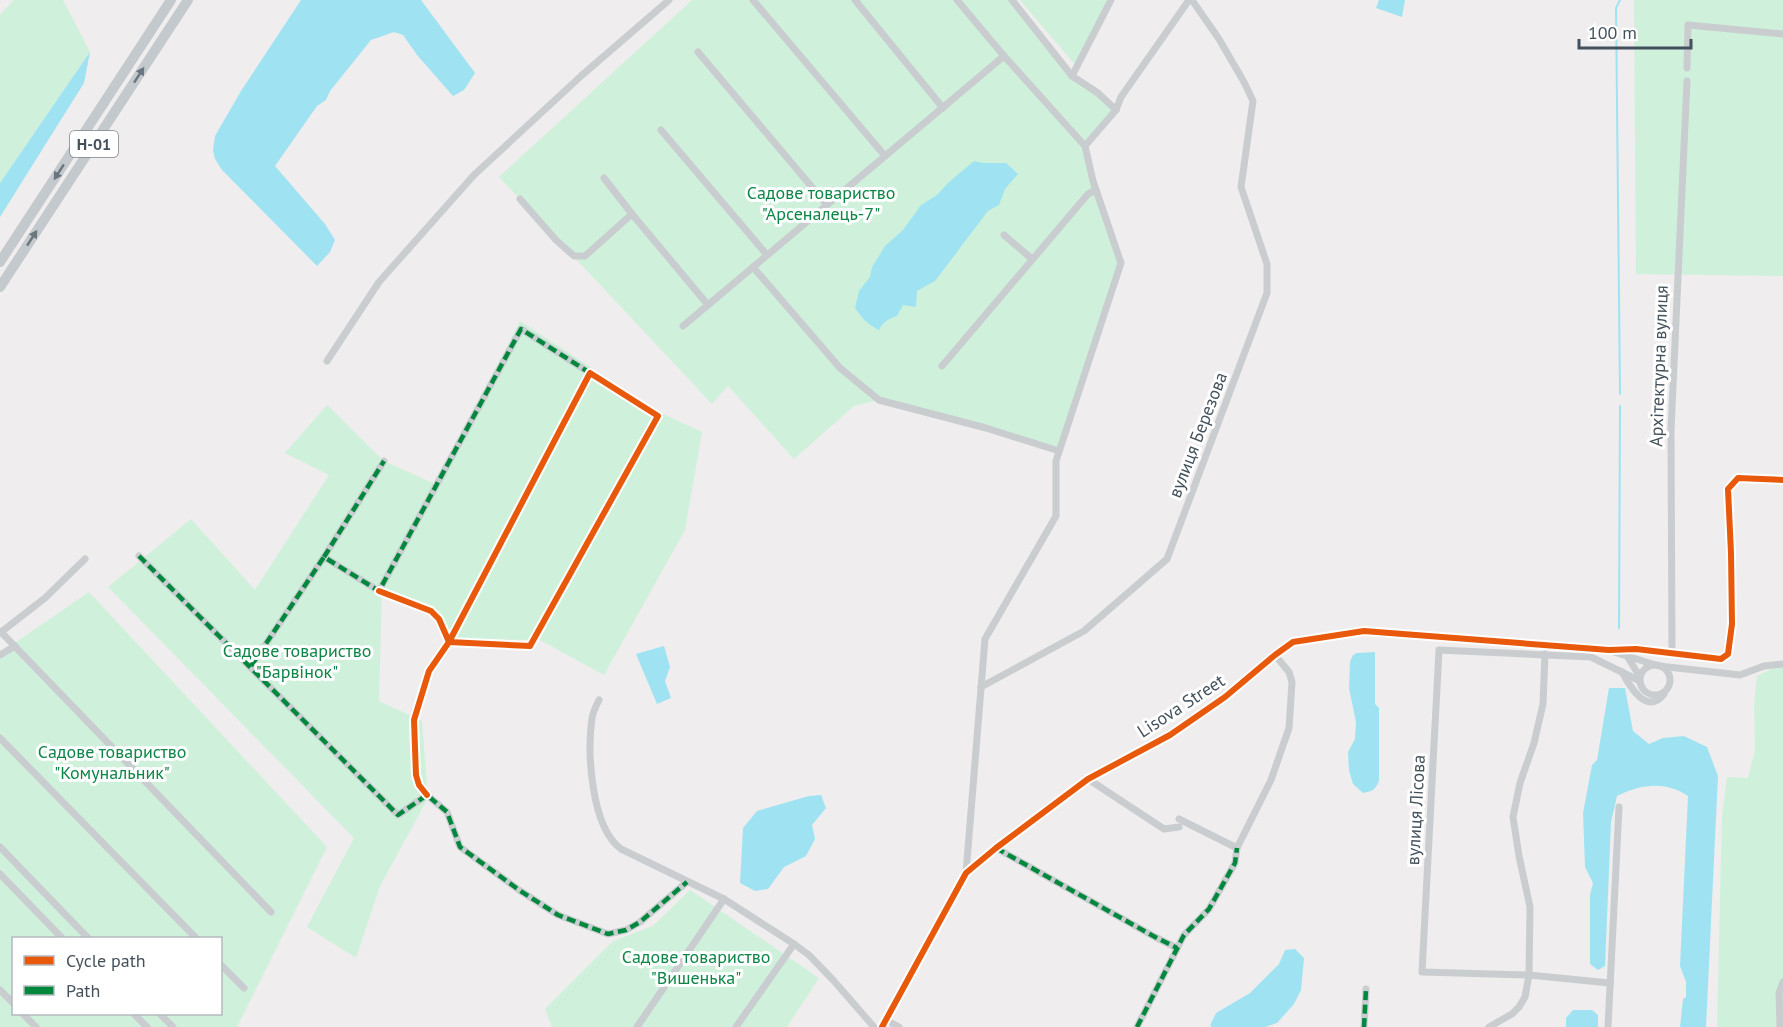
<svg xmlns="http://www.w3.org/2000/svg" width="1783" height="1027" font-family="'PT Sans',sans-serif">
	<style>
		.green { fill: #cff1db; fill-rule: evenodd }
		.water { fill: #9fe3f3 }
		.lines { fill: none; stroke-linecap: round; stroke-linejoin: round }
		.stream { stroke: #9fe3f3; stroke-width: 2 }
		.minor { stroke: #c9cdcf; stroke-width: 7 }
		.primary { stroke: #c4c9ce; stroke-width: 10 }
		.quiet { stroke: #00873e; stroke-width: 4.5; stroke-dasharray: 9 4.5; stroke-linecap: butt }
		.cycleway-casing { stroke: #fff; stroke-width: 10 }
		.cycleway { stroke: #e8590c; stroke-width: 6 }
		.oneway { fill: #6a757e }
		.labels { text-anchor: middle; stroke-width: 6; stroke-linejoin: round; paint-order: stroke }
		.shield { fill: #fff; stroke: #7b858d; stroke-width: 1.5 }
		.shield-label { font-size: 16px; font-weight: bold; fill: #43515c }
		.park-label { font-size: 18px; fill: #0c8546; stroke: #fff }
		.street-label { font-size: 18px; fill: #43515c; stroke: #fff }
	</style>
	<rect width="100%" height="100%" fill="#efeded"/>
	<g class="green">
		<polygon points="14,0 63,0 90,52 0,183 0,15"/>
		<polygon points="692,0 1011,0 1072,76 1116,110 1085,146 1121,263 1059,451 879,400 854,406 794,459 728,386 712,404 499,177"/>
		<polygon points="1020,0 1113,0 1077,67"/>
		<polygon points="1634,0 1783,0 1783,276 1636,274"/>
		<polygon points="520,321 661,413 702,432 685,530 604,675 540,640 447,639 434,609 382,588 379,701 422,721 428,798 380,886 356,958 307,927 354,838 108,587 191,519 255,590 329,475 285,453 327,405 384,461 437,485"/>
		<path d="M89,592L327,847L237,1027H0V653ZM14,938H220V1014H14Z"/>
		<polygon points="1782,664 1783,665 1783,1027 1717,1027 1722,816 1727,777 1748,778 1755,750 1754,706 1757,676"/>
		<polygon points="690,890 819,978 787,1027 552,1027 545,1009 613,941 653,926"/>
	</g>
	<g class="water">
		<polygon points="301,0 421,0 475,73 464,90 453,96 417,55 403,35 394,32 371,40 330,91 326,100 317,106 275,166 325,224 335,240 330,252 317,266 222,170 215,159 213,150 215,136 241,91"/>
		<polygon points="1379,0 1405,0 1402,17 1376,8"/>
		<polygon points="90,52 84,83 0,217 0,183"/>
		<path d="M974,161L984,163H1006L1018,174L1005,189L999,205L988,211L935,281L917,291L916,307L903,305L897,316C888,319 883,322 879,330C868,325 862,318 855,308L859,291L870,277L872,267L885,246L903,230L921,205L937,195L948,183Z"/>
		<polygon points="664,646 670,667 665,681 671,698 657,704 636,654"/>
		<path d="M1375,652V704L1379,708V781C1375,790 1373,791 1363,793L1353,784L1349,770L1348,752L1355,739L1356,722L1349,688L1350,662L1353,655L1357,653Z"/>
		<path d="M1609,688H1625L1633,731L1649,744L1663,738L1684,736L1707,747L1718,776L1706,1027H1680L1683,999L1686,997V982L1680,966L1688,796C1665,781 1641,784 1617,796L1611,822L1605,966L1598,970L1590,964V895L1593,883L1585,867L1583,813L1592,765L1597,760Z"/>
		<polygon points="821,795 826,808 812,825 815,839 806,856 784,867 768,889 755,891 740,883 743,828 757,811 809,796"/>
		<polygon points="1295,949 1304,958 1301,990 1294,1004 1277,1023 1265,1027 1212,1027 1210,1025 1216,1013 1250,993 1279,964 1285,950"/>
		<polygon points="1573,1010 1592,1010 1598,1015 1598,1027 1566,1027 1566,1018"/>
	</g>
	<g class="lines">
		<g class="stream">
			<polyline points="1620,0 1616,8 1620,394"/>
			<polyline points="1619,628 1620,406"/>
		</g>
		<g class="minor">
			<polyline points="753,0 885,156"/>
			<polyline points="855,0 943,108"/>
			<polyline points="957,0 1004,56 1085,146 1093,181 1121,263 1056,461 1056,516 985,639 966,873"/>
			<polyline points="1012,0 1072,76 1098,93 1116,110 1085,146"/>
			<polyline points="698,52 827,205"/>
			<polyline points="1687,68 1688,25 1783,34"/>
			<polyline points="1072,76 1111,0"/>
			<polyline points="1116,110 1121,97 1189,0"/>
			<polyline points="661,130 767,255"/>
			<polyline points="604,178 632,214 708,305"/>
			<polyline points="520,199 556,240 574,256 585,256 632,214"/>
			<polyline points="1004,235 1032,259"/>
			<polyline points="753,267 840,368 879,400 986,428 1059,451"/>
			<polyline points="683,326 1004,56"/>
			<polyline points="327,361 379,282 474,175 581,76 669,0"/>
			<polyline points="942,366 1088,194 1096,190"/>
			<polyline points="139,556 398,815 427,795 447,812 460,847 519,890 558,915 608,934 626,930 640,922 687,882"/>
			<polyline points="324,557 384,461"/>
			<polyline points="379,591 431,611 439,619 449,642 530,646 658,416 590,373 449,642 429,671 414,720 416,775 419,785 427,795"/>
			<polyline points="1,632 271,912"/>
			<polyline points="0,633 45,598 85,559"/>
			<polyline points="1614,652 1659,666 1740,675 1764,666 1783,664"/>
			<polyline points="1672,653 1671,430 1687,81"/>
			<polyline points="0,655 15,646"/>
			<polyline points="1627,656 1640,677"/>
			<circle cx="1655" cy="680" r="15"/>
			<polyline points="251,666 324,557 379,591 521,329 590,373"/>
			<path d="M1622,672C1630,687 1647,716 1664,694"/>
			<polyline points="981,687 1084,631 1167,559 1267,293 1267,264 1241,187 1253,101 1244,82 1219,39 1192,0"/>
			<path d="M599,700C596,706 593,712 592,718C587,753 591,827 621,849L724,899L794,944L809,955L834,981L874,1027"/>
			<polyline points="0,738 196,938"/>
			<polyline points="1088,779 1164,829 1179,827"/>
			<polyline points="1179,819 1237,848 1271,780 1289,728 1292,682 1289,672 1275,655"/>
			<polyline points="0,847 88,938"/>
			<polyline points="996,848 1155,937 1177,948"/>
			<polyline points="0,874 62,938"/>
			<polyline points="220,964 244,988"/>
			<polyline points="1610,983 1529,975 1422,972 1439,650 1591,657 1640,681"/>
			<polyline points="0,990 14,1004"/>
			<polyline points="23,1014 36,1027"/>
			<polyline points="134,1014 147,1027"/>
			<polyline points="160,1014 173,1027"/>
			<polyline points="886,1020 899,1027"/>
			<polyline points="637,1027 724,899"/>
			<polyline points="736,1027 794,944"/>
			<polyline points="882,1027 966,873 996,848 1088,779 1170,735 1225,697 1275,655 1293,642 1364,631 1609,650 1636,649 1721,659 1728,654 1732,624 1731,553 1728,489 1738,478 1783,480"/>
			<polyline points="1137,1027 1184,935 1209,909 1235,863 1237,848"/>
			<polyline points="1364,1027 1366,989"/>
			<polyline points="1489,1027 1512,1014 1519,1007 1525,997 1529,975 1530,907 1519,856 1513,817 1520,783 1534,743 1543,704 1545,654"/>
			<polyline points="1608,1027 1619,807"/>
			<polyline points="1780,1027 1779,993 1783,982"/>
		</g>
		<g class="primary">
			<polyline points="0,262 171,0"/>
			<polyline points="0,287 188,0"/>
		</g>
		<g class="quiet">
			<polyline points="139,556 398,815 427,795 447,812 460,847 519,890 558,915 608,934 626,930 640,922 687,882"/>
			<polyline points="324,557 384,461"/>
			<polyline points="251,666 324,557 379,591 521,329 590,373"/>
			<polyline points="996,848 1155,937 1177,948"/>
			<polyline points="1137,1027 1184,935 1209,909 1235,863 1237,848"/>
			<polyline points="1364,1027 1366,989"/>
		</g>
		<g class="cycleway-casing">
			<g id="cycleway">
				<polyline points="379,591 431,611 439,619 449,642 530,646 658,416 590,373 449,642 429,671 414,720 416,775 419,785 427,795"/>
				<polyline points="882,1027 966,873 996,848 1088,779 1170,735 1225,697 1275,655 1293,642 1364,631 1609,650 1636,649 1721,659 1728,654 1732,624 1731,553 1728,489 1738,478 1783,480"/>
			</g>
		</g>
		<use href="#cycleway" class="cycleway"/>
	</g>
	<defs><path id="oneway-solid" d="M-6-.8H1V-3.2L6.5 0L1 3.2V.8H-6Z" transform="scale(1.5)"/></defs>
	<g class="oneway">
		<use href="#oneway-solid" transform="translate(139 75) rotate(-57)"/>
		<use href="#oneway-solid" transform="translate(59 172) rotate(123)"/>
		<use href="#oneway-solid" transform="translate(32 238) rotate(-57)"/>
	</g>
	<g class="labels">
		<rect class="shield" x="70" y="131" width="48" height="26" rx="4.5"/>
		<g class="shield-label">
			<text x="94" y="150">Н-01</text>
		</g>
		<g class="park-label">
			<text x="821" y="199">Садове товариство<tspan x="821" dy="21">"Арсеналець-7"</tspan></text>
			<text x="297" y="657">Садове товариство<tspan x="297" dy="21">"Барвінок"</tspan></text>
			<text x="112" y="758">Садове товариство<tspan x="112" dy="21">"Комунальник"</tspan></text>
			<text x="696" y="963">Садове товариство<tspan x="696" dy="21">"Вишенька"</tspan></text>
		</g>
		<g class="street-label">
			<text transform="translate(1659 366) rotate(-88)" y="6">Архітектурна вулиця</text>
			<text transform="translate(1198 435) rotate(-69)" y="6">вулиця Березова</text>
			<text transform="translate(1181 706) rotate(-33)" y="6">Lisova Street</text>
			<text transform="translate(1416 810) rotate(-87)" y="6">вулиця Лісова</text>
		</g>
	</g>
	<rect x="12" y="937" width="210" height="78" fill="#ffffff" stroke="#b4b9be" stroke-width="1.5"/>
	<rect x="24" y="956" width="30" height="9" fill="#e8590c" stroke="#b4b9be" stroke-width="1.5"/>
	<text x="66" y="967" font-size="18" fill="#43515c">Cycle path</text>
	<rect x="24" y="986" width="30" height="9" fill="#00873e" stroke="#b4b9be" stroke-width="1.5"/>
	<text x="66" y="997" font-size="18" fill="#43515c">Path</text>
	<path d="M1579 39v9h112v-9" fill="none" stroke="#43515c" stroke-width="3"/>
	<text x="1588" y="39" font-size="18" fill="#43515c" stroke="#ffffff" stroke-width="4.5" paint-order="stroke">100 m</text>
</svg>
